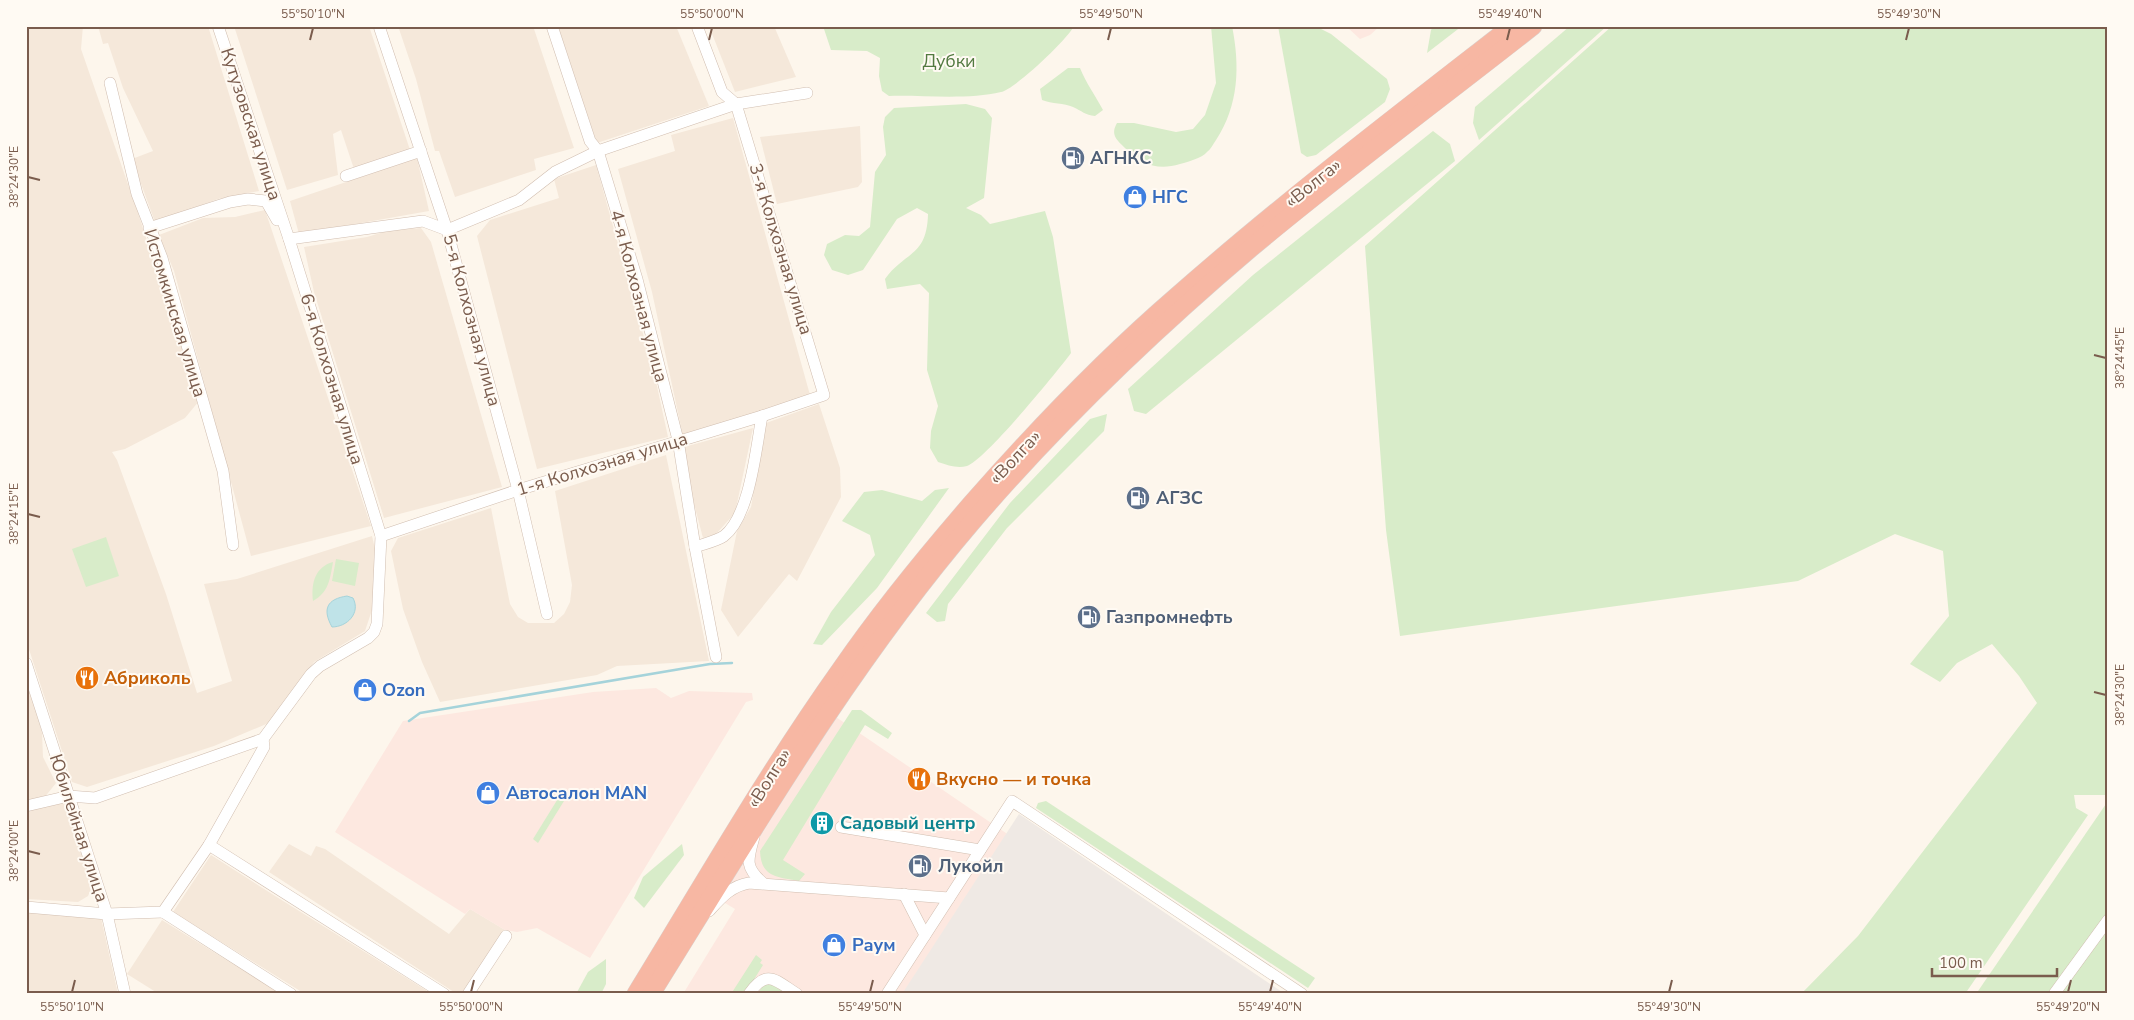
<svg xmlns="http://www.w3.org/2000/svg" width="2134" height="1020" font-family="'Nunito Sans',sans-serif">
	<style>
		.residential { fill: #f5e8da }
		.commercial { fill: #fde8e0 }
		.industrial { fill: #efe9e4 }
		.green { fill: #d8ecc9 }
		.water { fill: #bfe3e8; stroke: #a5d3da }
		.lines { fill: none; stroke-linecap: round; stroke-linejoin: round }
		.stream { stroke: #a5d3da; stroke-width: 2.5 }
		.minor-casing { stroke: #d1beb0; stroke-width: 12 }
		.highway-casing { stroke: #dad1cd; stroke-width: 19 }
		.minor { stroke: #fff; stroke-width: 11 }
		.highway { stroke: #f7b7a3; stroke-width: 18 }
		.ticks { fill: none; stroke: #7a5c4d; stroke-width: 2 }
		.labels { text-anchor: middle; stroke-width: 4; stroke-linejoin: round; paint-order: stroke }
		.park-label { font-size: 18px; fill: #537a41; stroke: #fffaf3 }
		.street-label { font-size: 18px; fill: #7a5c4d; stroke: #fffaf3 }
		.service-label { font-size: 18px; font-weight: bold; fill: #4e5e75; stroke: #fffaf3; text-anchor: start }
		.shop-label { font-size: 18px; font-weight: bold; fill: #366cbe; stroke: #fffaf3; text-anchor: start }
		.food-label { font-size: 18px; font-weight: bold; fill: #c56008; stroke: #fffaf3; text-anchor: start }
		.culture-label { font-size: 18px; font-weight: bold; fill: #0d838f; stroke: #fffaf3; text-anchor: start }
		.neatline { fill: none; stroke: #7a5c4d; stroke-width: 2 }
		.ticks-label { font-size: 12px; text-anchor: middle; fill: #7a5c4d }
	</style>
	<rect width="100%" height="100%" fill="#fdf6ec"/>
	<g class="residential">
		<polygon points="26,26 83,26 81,49 139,216 199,401 185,418 125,449 112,452 117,460 166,594 197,693 232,681 204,584 237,579 372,536 376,553 372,610 365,631 314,662 271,722 214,746 87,787 72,782 26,640"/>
		<polygon points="98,26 208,26 259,191 218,199 155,222 132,159 153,151 123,88 108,43 103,44"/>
		<polygon points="234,26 369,26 410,150 354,169 341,130 333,134 338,175 287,190"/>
		<polygon points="398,26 533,26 574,148 534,159 536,170 455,197 439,151 435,151 416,79"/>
		<polygon points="558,26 676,26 709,106 597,143"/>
		<polygon points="709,26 774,26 796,77 735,92"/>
		<polygon points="733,118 810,395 683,436 652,292 618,169 675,151 671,135"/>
		<polygon points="860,126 862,182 858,187 777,204 760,137"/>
		<polygon points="417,158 429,211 299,234 290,201"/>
		<polygon points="596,165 655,377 668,437 537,469 477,236 490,220 559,198 554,179"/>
		<polygon points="265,210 371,526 251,556 174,271 159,235 203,218 235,217"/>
		<polygon points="421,228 431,242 502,487 384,518 314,292 304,247 367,237 387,231"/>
		<polygon points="819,404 840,468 841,497 797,581 789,574 738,637 721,610 737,531 751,507 766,423"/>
		<polygon points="753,428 735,513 716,534 703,538 689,485 684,447"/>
		<polygon points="666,455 709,661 617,666 597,675 440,702 422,662 403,609 391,551 398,538 491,508 510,604 518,617 528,623 554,623 564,614 570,602 572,585 555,491"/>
		<polygon points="26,673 42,733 43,757 56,783 44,798 26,802"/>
		<polygon points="63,801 67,803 92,887 88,896 78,902 26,899 26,810"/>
		<polygon points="289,844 311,856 316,846 325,849 449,934 470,909 505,930 464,994 457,994 269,872"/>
		<polygon points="211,855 272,894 432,994 305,994 173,912"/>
		<polygon points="26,912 101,918 118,994 26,994"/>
		<polygon points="162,920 249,974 282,994 159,994 127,974"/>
	</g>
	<g class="commercial">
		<polygon points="1346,26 1380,26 1370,35 1360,39"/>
		<polygon points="656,688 671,698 689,691 752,693 753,700 746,702 590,958 537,928 517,932 505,930 470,909 465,914 335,832 403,721 593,692"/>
		<polygon points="830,713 1141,925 1098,994 683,994 735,909 715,897"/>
	</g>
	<polygon class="industrial" points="1019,814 1285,994 902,994"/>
	<g class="green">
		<path d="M823,26H1074C1067,40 1015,89 1001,92C969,100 923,95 889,96L882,91L879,76L880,58L867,51L831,50Z"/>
		<path d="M1211,26H1232C1240,66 1239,105 1216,140C1213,144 1211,149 1207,152C1202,158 1187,162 1180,164C1157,171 1141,164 1125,148C1117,140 1110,135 1117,123H1134L1176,132L1193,129L1205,115L1216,83Z"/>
		<polygon points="1278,26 1315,26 1331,34 1387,79 1390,89 1385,102 1316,155 1307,157 1301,153"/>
		<polygon points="1434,26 1462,26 1427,53 1431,30"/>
		<polygon points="1570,26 1607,26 1479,140 1473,123 1475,107"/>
		<polygon points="1612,26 2108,26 2108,795 2074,795 2076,808 2088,815 1965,994 1801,994 1858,936 2037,703 2019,676 1992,644 1957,663 1940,682 1910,664 1949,616 1943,551 1895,534 1798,581 1400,636 1386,530 1365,246"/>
		<path d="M1068,68H1080C1086,83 1095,95 1103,110L1095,116C1085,115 1082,111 1073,107C1064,103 1052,104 1042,100L1040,89Z"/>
		<path d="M966,104L985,109L992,118L984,198L966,208L981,215L990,224L1045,211L1053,237L1071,353C1057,372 985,460 967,466C957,469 948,465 938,462L930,448L931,431L938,406L927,370L929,293L920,284L887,289L885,279C905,251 927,257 928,214L917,208L897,219L863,270L848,275L832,270L824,255L827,244L845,235L859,236L870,227L875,172L886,155L883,127L885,117L894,108Z"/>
		<polygon points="1433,131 1450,144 1455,161 1146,414 1134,411 1128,389 1253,275"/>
		<polygon points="1107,414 1104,431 1007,528 948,604 945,621 937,622 926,613 1010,503 1090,419"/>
		<polygon points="949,488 877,588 822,645 813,644 831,612 875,555 870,535 842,521 864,492 882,490 922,501 935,490"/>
		<polygon points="106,537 119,576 86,587 72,549"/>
		<polygon points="336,559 359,563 355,586 332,581"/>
		<path d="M333,562C330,579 329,592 313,601C311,583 315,567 333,562Z"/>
		<path d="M852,710H861L892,733L888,739L865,725L783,860L805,874L799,881C776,877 761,877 760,851Z"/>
		<polygon points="559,797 564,801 538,843 533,839"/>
		<polygon points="1046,801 1315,978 1308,988 1036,808 1038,803"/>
		<polygon points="2108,801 2108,994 1976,994"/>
		<polygon points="682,844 684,855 644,908 634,898 643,877"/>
		<polygon points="756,955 762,960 760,963 763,965 745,994 731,994"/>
		<polygon points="606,959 606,984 601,994 576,994 588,972"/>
		<polygon points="764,983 771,983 788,994 761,994 759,992"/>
	</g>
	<path class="water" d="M347,596L353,598C361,613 347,627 332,627C322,609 327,599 347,596Z"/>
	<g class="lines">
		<polyline class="stream" points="409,721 420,713 710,664 732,663"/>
		<g class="minor-casing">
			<g id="minor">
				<polyline points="379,26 447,230 518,490 547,614"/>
				<polyline points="552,26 590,141 598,151 637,279 678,440 695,547 716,657"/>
				<polyline points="110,83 137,194 162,258 223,471 233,545"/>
				<polyline points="346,176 421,151"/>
				<polyline points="149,228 230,202 248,199 266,201 277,220"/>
				<polyline points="289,239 423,221 447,230 519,200 555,172 598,151 736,104 807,93"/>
				<polyline points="381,536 518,490 762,416 824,395 736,104 722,92 697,26"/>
				<path d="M695,547C703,544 717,541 724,536C750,516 756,448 762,416"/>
				<polyline points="26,663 107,914 125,994"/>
				<polyline points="26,806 69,796 95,798 263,739 311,674 320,666 368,638 374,632 377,624 381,536 289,239 218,26"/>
				<polyline points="841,827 980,850"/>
				<path d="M754,837C748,859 744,867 763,883"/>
				<polyline points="209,845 444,994"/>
				<polyline points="904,894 925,935"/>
				<polyline points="26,907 107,914 163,912 209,845 264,747 263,739"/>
				<path d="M709,911C721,898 731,886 749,883L949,898"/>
				<polyline points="163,912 291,994"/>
				<polyline points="468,994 506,936"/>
				<path d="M749,994C767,968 775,980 797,994"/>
				<polyline points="887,994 1012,801 1302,994"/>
				<polyline points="2054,994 2108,920"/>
			</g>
		</g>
		<g class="highway-casing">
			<g id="highway">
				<path d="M636,994C703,885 767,773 841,669C881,611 926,556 972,503C1036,430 1104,359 1177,296C1285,201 1399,114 1512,26"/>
				<path d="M651,994C752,832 848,667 972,522C1057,423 1152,332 1251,248C1343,171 1439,100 1533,26"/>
			</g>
		</g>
		<use href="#minor" class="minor"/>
		<use href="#highway" class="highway"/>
	</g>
	<path class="ticks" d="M310,40L313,28M709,40L712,28M1108,40L1111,28M1507,40L1510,28M1906,40L1909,28M28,177L40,180M2094,355L2106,358M28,514L40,517M2094,692L2106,695M28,851L40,854M72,992L75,980M471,992L474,980M870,992L873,980M1270,992L1273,980M1669,992L1672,980M2068,992L2071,980"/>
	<defs>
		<g id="fuel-disc" transform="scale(1.25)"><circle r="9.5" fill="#5c6f8a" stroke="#fffaf3"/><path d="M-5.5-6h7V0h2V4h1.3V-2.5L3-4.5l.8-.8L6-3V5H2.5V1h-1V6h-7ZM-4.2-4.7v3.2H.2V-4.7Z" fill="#fff"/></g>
		<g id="shop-disc" transform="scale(1.25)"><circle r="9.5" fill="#3f7fe0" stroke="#fffaf3"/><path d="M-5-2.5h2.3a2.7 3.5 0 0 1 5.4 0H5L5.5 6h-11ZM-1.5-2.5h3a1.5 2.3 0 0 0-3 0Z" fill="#fff"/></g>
		<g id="restaurant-disc" transform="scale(1.25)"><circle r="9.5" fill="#e8710a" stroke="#fffaf3"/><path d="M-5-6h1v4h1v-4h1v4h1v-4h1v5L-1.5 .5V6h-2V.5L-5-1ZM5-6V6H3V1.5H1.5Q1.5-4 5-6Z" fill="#fff"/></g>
		<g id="building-disc" transform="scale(1.25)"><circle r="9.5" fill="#0f9aa8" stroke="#fffaf3"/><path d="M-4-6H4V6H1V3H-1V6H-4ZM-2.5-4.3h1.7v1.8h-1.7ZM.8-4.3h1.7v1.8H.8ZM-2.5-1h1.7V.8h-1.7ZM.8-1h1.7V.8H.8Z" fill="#fff"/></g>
	</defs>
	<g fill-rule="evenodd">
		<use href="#fuel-disc" x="1073" y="158"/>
		<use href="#shop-disc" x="1135" y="197"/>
		<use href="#fuel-disc" x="1138" y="498"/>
		<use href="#fuel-disc" x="1089" y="617"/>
		<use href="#restaurant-disc" x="87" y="678"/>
		<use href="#shop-disc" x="365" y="690"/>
		<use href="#restaurant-disc" x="919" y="779"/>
		<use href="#shop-disc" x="488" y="793"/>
		<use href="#building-disc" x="822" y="823"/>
		<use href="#fuel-disc" x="920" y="866"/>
		<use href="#shop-disc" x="834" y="945"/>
	</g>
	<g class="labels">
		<g class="park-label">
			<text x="949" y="67">Дубки</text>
		</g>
		<g class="street-label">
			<text transform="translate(251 124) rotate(72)" y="6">Кутузовская улица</text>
			<text transform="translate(1313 183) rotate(-39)" y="6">«Волга»</text>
			<text transform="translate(781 249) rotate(73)" y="6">3-я Колхозная улица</text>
			<text transform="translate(639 296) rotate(75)" y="6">4-я Колхозная улица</text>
			<text transform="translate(175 313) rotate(73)" y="6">Истомкинская улица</text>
			<text transform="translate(472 320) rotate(75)" y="6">5-я Колхозная улица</text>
			<text transform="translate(332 379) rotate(73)" y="6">6-я Колхозная улица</text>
			<text transform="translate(1015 457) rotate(-47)" y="6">«Волга»</text>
			<text transform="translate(602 464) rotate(-17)" y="6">1-я Колхозная улица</text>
			<text transform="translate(769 778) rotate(-58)" y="6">«Волга»</text>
			<text transform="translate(79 828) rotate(72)" y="6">Юбилейная улица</text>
		</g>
		<g class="service-label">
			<text x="1090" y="164">АГНКС</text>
			<text x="1156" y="504">АГЗС</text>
			<text x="1106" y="623">Газпромнефть</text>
			<text x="938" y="872">Лукойл</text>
		</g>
		<g class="shop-label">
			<text x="1152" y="203">НГС</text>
			<text x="382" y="696">Ozon</text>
			<text x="506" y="799">Автосалон MAN</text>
			<text x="852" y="951">Раум</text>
		</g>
		<g class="food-label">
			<text x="104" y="684">Абриколь</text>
			<text x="936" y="785">Вкусно — и точка</text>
		</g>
		<g class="culture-label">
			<text x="840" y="829">Садовый центр</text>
		</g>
	</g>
	<rect width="2134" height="1020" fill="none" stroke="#fffaf3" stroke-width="55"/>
	<path d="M1932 968v8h125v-8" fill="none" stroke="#7a5c4d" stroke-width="2.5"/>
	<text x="1939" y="968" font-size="15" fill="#7a5c4d" stroke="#fffaf3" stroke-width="4" paint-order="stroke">100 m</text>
	<rect x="28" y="28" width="2078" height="964" class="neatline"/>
	<g class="ticks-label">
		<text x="313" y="18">55°50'10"N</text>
		<text x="712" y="18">55°50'00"N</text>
		<text x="1111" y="18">55°49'50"N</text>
		<text x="1510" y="18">55°49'40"N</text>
		<text x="1909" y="18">55°49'30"N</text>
		<text transform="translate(14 177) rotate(-90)" y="4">38°24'30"E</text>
		<text transform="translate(2120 358) rotate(-90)" y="4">38°24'45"E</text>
		<text transform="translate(14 514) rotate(-90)" y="4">38°24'15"E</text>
		<text transform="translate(2120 695) rotate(-90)" y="4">38°24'30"E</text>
		<text transform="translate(14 851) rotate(-90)" y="4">38°24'00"E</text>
		<text x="72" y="1011">55°50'10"N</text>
		<text x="471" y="1011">55°50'00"N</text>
		<text x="870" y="1011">55°49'50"N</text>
		<text x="1270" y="1011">55°49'40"N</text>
		<text x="1669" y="1011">55°49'30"N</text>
		<text x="2068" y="1011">55°49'20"N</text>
	</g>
</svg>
